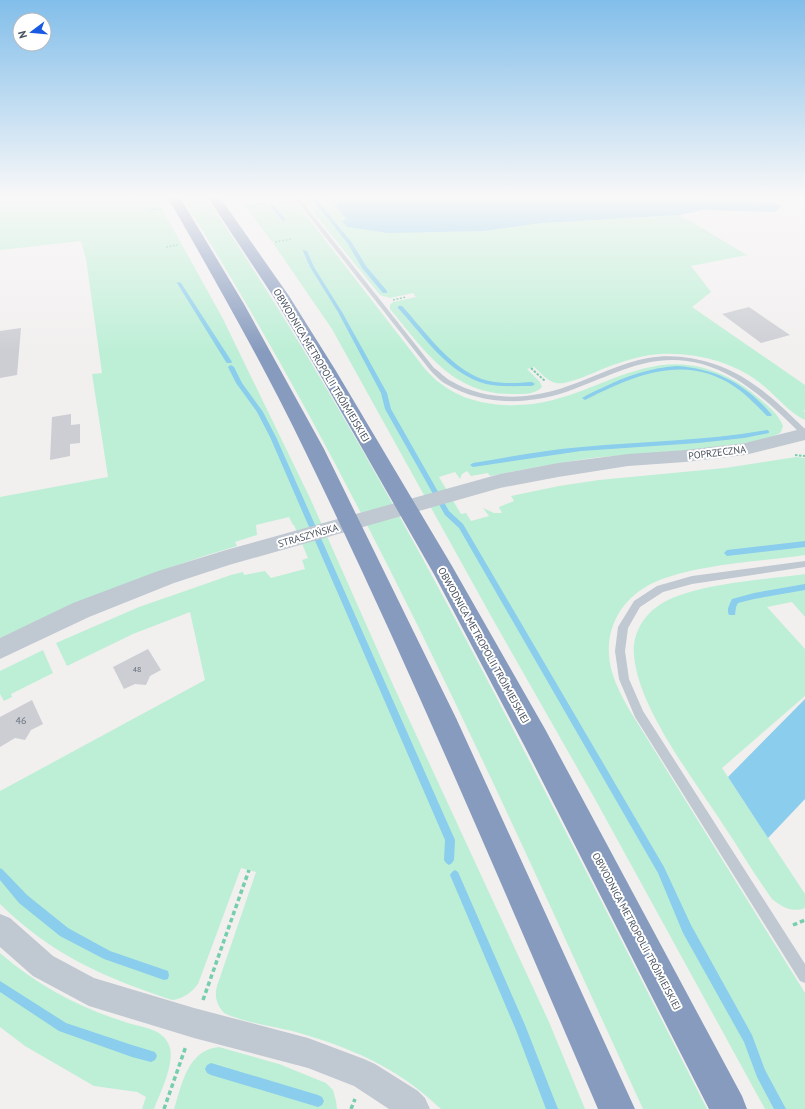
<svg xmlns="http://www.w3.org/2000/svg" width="805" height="1109" font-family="'PT Sans',sans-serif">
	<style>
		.green { fill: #bdefd6 }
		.water { fill: #8acdec }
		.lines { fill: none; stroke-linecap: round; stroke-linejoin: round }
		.stream { fill: #8acdec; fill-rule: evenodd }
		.building { fill: #ccced4 }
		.path-far2 { stroke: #75ceac; stroke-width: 1.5; stroke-dasharray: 2 1.5; stroke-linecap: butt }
		.path-far1 { stroke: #75ceac; stroke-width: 2; stroke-dasharray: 2.5 1.5; stroke-linecap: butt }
		.path { stroke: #75ceac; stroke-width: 3.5; stroke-dasharray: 4.5 3; stroke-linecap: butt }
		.service { fill: #c0c8d1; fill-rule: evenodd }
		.minor { fill: #c0c8d1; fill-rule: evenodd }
		.tertiary { fill: #c0c8d1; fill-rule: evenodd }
		.motorway { fill: #879bbe; fill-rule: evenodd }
		.labels { text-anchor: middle; stroke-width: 4; stroke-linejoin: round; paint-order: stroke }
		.number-label { font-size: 8px; fill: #68707b }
		.street-label { font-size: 10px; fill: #47505d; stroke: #fff }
		.near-number-label { font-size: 10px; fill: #68707b }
	</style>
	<rect width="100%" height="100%" fill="#f2efef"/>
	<g class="green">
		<path d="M0,196H155L223,319L310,498L394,687L549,1022L585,1109H441C397,1067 350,1047 292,1031C271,1026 243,1022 224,1013C217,1005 214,997 217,986L256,872L241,868L198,984C191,993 183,999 172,1000C103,977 52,955 0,904V791L205,680L190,612L133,634L67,666L56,643L139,607L231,575L243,572L244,575L265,571L271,578L305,569L302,560L308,558L294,525H293L289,517L256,525L257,535L235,542L237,546C155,570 77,602 0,638V497L108,477L92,374L102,373L86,259L81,241L0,250Z"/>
		<path d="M181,196H205C316,360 411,533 502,708C571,841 639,975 707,1109H643C501,799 363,485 181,196Z"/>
		<path d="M238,196H291L425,369C440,386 458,397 481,402C505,407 530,406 553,400C604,387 649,353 704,368C721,373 736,380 750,391C761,400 778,412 783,426L781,432C764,448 624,454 592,458C558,463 524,469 490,476L488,473L471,476L467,471L462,474L460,479L455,472L439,477L461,514L466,513L471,521L489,516L483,508L494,513H502L499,507L514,501L511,496L559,486L599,480L725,468L796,457L805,458V555C759,562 697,564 655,582C619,598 601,634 612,672C616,686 623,698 630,711L805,993V1109H765L595,799L491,616L332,329L273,243L292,239L272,242Z"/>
		<path d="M300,196H329L346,219L427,232L484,231L542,223L680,215L747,255L691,266L711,292L692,307L805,385V410L803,411L805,412V420C790,413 778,398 765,387C738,363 697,352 660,354C645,355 630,359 616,364C602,368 569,386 556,383C547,381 540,372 534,367L527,369L540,382L542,387C536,394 525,394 516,394C453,396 426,352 390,309V305L393,302L416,297L413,293L390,298L380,295Z"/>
		<path d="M805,574V617L792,602L767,607L805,649V696L722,768L805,894V908C792,913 782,907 772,899C754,874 739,848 722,823C693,778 638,708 634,655C632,636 642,617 658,606C690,583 765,580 805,574Z"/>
		<polygon points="43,650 53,673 11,694 12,697 4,701 0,694 0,671"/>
		<path d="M0,953C38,986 80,1008 128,1023C142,1027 163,1029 169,1045C176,1062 160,1093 154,1109H142L146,1097L137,1092L94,1086L25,1046L0,1027Z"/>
		<path d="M219,1047L279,1064L326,1083L333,1090L336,1101L337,1109H174C182,1085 187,1050 219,1047Z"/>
	</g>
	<g class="water">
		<polygon points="329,196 685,196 709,200 748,200 782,205 776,212 703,210 680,215 542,223 484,231 388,233 347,227 342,221 346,219"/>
		<polygon points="805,699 805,799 768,838 728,777"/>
	</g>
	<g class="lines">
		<g class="stream">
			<polygon points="133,196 137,196 137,201 135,201"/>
			<polygon points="310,196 314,196 352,243 366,266 387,291 387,293 383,293 362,268 348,244"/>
			<polygon points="271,205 273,205 285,219 285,221 283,221 271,207"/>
			<polygon points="303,250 307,251 314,267 342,312 387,393 391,409 449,511 463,524 664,867 691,925 752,1035 765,1070 786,1109 774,1109 757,1077 744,1042 683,933 658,873 459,528 445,515 385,409 381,393 338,312 310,267 303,251"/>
			<polygon points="177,282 181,283 232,362 231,363 227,363 226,362 177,283"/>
			<path d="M398,306H402C426,332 453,373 489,381C504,384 517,383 532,382L535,384L532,386C516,386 501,387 486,384C448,374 423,335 398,308Z"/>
			<polygon points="231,365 234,367 242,383 263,412 276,437 455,840 454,860 452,863 449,865 446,863 444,860 445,840 270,437 257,412 236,383 228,367"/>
			<path d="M677,366C717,369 746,384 772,415L771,416H767C757,406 747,395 735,387C686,353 635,375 587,399L585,400L582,398C588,394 595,391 602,388C626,376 650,368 677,366Z"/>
			<path d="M767,430L769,431V433L744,438L698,443L581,451L473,467L470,465L473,463C509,457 545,450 582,447C644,441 706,441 767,430Z"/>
			<polygon points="805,541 805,547 727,556 724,553 727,550"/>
			<path d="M805,584V590L754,599L738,603L736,607L735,615H729C726,609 730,604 732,599L754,593Z"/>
			<polygon points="0,868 3,870 27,895 68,928 110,951 168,971 169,975 168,979 164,980 104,959 60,936 19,903 0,880"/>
			<polygon points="455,870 458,872 525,1025 558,1109 546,1109 516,1030 450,875 452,872"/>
			<polygon points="0,981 66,1023 132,1045 155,1052 157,1056 155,1060 151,1062 132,1057 59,1031 0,992"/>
			<polygon points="211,1063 318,1095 322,1097 324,1101 322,1105 318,1107 211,1075 207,1073 205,1069 207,1065"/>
		</g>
	</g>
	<g class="building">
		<polygon points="749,307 790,335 761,343 722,314"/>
		<polygon points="21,328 17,375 0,378 0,331"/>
		<polygon points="71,414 71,425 80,424 80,443 70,444 70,456 50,460 52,417"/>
		<polygon points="148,649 161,670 150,676 146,685 135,684 124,689 113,667"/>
		<polygon points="32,700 43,724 31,730 25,740 15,738 0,747 0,717"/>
	</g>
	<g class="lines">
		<g class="path-far2">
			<polyline points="248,206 266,203"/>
			<polyline points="149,210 158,209"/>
			<polyline points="275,242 292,239"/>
			<polyline points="166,247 178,245"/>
			<polyline points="393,300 406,297"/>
		</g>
		<g class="path-far1">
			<polyline points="531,368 545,381"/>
			<polyline points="795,455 805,456"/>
		</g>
		<g class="path">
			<polyline points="793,925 805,920"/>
			<polyline points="203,1000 249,870"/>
			<polyline points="164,1109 186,1046"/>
			<polyline points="351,1109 355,1099"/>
		</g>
		<g class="service">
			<path d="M293,196H298L434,368C440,372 445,378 451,381C487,402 530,400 568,386C595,377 620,363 648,358C670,354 693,357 714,364C751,376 778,403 805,429V435H802C772,406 743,376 702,364C653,351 618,373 574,389C533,405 485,407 446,384C440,381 435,375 430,370Z"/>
			<polygon points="805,561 805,567 692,584 663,592 640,607 628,628 625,651 629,679 643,711 805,964 805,983 800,981 635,717 619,679 615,651 618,627 634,601 657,586 692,576"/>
		</g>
		<polygon class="minor" points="0,914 10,918 53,956 94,978 194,1008 308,1038 364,1059 375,1064 418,1091 425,1098 430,1109 389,1109 354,1086 308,1068 194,1038 89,1006 33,976 0,947"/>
		<polygon class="tertiary" points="805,428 805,440 745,455 685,462 628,466 558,477 500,488 229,565 174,583 89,617 0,659 0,638 73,603 158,571 226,550 500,474 558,463 628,454 685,450 745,443"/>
		<g class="motorway">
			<path d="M167,196H179L244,304L324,449L456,718L635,1109H598C503,888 410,667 305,451C263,364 215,280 167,196Z"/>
			<polygon points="207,196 219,196 289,296 336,371 452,566 545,729 742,1096 747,1109 709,1109 525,747 435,576 318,371 273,296"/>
		</g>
	</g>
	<linearGradient id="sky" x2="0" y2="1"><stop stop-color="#82beea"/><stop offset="0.56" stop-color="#f9f8f8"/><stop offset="1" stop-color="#f9f8f8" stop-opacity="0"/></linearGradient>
	<rect width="805" height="352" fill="url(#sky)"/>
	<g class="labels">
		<g class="number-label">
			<text x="137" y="672">48</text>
		</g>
		<g class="street-label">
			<text transform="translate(322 365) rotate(59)" y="4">OBWODNICA METROPOLII TRÓJMIEJSKIEJ</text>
			<text transform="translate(717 452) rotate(-7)" y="4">POPRZECZNA</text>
			<text transform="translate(308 535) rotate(-16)" y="4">STRASZYŃSKA</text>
			<text transform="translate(484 645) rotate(61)" y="4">OBWODNICA METROPOLII TRÓJMIEJSKIEJ</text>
			<text transform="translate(637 931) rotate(62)" y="4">OBWODNICA METROPOLII TRÓJMIEJSKIEJ</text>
		</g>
		<g class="near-number-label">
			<text x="21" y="724">46</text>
		</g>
	</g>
	<g transform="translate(32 32) rotate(254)"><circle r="19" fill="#ffffff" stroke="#b5b9be"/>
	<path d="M0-3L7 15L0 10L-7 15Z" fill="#185ae2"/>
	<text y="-6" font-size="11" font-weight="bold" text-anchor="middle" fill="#47505d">N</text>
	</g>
</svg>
